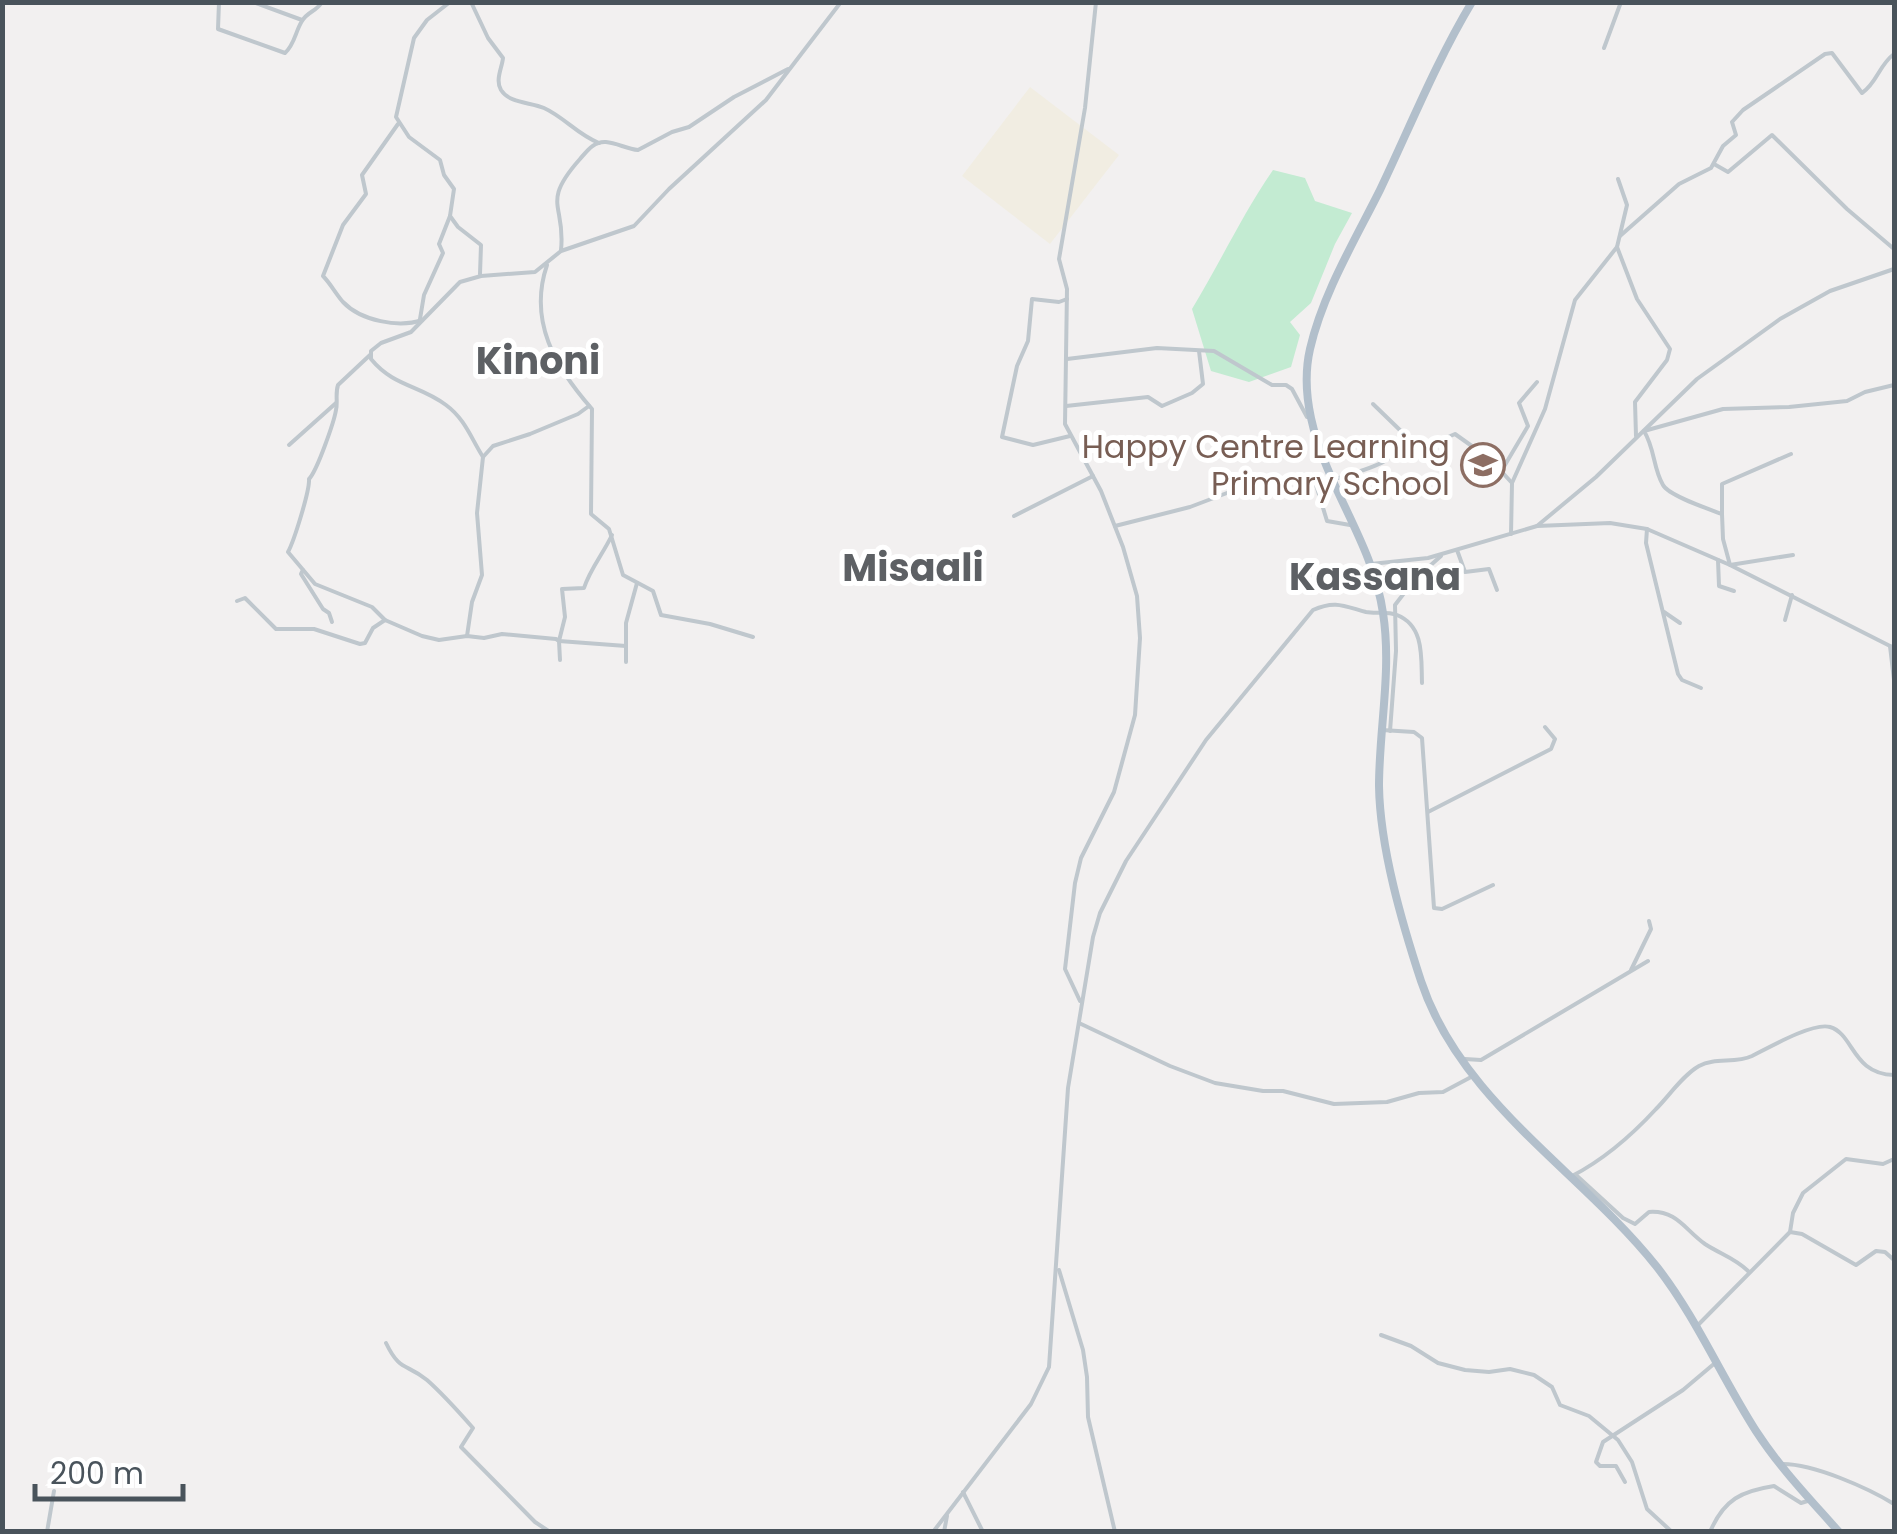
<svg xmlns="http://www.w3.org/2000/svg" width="1897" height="1534" font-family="Poppins,sans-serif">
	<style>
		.green { fill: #c3ebd2 }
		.sand { fill: #f1ede2 }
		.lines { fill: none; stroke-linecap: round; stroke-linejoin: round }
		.minor { stroke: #bfc7cd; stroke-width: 4 }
		.primary { stroke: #b2bfcb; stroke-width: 8 }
		.labels { text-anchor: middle; stroke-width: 10; stroke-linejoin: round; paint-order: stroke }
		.education-label { font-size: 32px; fill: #785e54; stroke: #fff; text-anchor: end }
		.quarter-label { font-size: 38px; font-weight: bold; fill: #5d6064; stroke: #fff }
	</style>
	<rect width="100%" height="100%" fill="#f2f0f0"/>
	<path class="green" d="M1273,170L1305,178L1315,201L1352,213L1335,244L1311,303L1290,322L1300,335L1291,367L1249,382L1211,371L1192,309C1220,263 1242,215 1273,170Z"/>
	<polygon class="sand" points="1030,87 1119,155 1050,244 962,176"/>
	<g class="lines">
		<g class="minor">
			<path d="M219,2L218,29L285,53C295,44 295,32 302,21C308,11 316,12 322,2"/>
			<polyline points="253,2 302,20"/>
			<polyline points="450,2 427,20 414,38 396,117 409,137 440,160 444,175 454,189 450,216 458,227 481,245 480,274"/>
			<path d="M471,2L488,38L503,58C502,68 495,80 501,90C510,104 531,102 544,108C564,117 578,135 599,143"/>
			<polyline points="1604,48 1621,2"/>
			<path d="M398,124L362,175L366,194L343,225L323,276C330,283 336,294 343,302C361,321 399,328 422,320"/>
			<polyline points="1714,164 1728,172 1772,135 1847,209 1894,249"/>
			<polyline points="1618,179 1627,205 1617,247 1637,299 1670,349 1667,360 1635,402 1636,436"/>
			<path d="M1620,236L1679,184L1711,168L1723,146L1736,135L1732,122L1743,110L1825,54L1832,53L1862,93C1877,83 1879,65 1894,54"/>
			<path d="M561,250C566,204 540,204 580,159C587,151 594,141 606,142C617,143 627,149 638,150L672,132L689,127L734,97L788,69"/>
			<path d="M547,265C528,321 555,367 592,409L591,514L609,529L623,575L653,591L661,615L710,624L753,637"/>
			<polyline points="1067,299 1059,302 1032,299 1028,341 1017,366 1002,437 1033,445 1070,436"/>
			<polyline points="420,319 424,295 443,253 439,244 450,216"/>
			<path d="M370,355L338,385C335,394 338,402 336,410C334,422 317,471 309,479C310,490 294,541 288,552L315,584L372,607L385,620"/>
			<polyline points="1067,359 1157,348 1214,351 1272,385 1286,385 1292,389 1307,417"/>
			<polyline points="1066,406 1148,397 1162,406 1192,393 1203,384 1199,351"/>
			<polyline points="289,445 336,403"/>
			<polyline points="1401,449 1437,442 1455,434 1490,459 1512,483"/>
			<path d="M483,457C471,438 465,419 446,405C420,385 394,387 371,359V351L381,343L411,332L460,282L481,276L535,272L561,251L634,226L669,189L766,100L841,2"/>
			<polyline points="1502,470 1528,426 1519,403 1537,382"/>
			<path d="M1332,480C1357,471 1403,465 1403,433L1373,404"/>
			<polyline points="1722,514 1722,484 1791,454"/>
			<polyline points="1014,516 1093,476"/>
			<polyline points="1115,526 1190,507 1248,485 1308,474 1317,488 1327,521 1350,525"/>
			<polyline points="1537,526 1610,523 1647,529 1730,565 1894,648"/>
			<polyline points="1647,529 1646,543 1678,674 1682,680 1701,688"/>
			<polyline points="1511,534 1512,483 1545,409 1575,300 1617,247"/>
			<path d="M612,535C603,554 590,569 584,588L562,589L565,617L559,641L626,646"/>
			<polyline points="1457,550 1465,572 1489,569 1497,590"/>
			<path d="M1793,555L1730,565L1723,539L1722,514C1709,509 1669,496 1663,485C1653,468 1655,449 1644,431L1723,409L1789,407L1847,401L1865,392L1894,385"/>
			<polyline points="1718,560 1719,586 1734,591"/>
			<polyline points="1371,564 1428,558 1537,526 1596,477 1697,379 1780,319 1830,291 1894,269"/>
			<polyline points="303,570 301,574 323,609 329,613 332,622"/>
			<polyline points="237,601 245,598 276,629 314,629 360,644 365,643 373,628 385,620 422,636 439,640 467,636 484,638 502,634 556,639 559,641 560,660"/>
			<polyline points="1664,612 1680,623"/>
			<polyline points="1785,620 1792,595"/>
			<polyline points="467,636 472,602 482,575 477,513 483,457 493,446 530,434 578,414 589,406"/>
			<polyline points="1890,646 1894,680"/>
			<polyline points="626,662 626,623 637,583"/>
			<polyline points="1382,730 1414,732 1422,738 1434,908 1442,909 1493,885"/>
			<polyline points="1390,731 1396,651 1395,605 1415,579 1441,556"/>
			<polyline points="1428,812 1551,749 1555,739 1545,727"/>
			<polyline points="1631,970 1651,929 1649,921"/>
			<polyline points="1080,1001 1065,969 1075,883 1081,858 1114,792 1135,715 1140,638 1137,596 1123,547 1101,491 1065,424 1067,289 1059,259 1085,108 1096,2"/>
			<polyline points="1079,1023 1170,1066 1215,1083 1263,1091 1283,1091 1334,1104 1387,1102 1419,1093 1443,1092 1473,1076"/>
			<polyline points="1465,1059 1481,1060 1648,961"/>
			<path d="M1576,1175L1623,1218L1635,1224L1649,1212C1677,1210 1685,1230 1705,1244C1720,1254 1735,1258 1748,1271"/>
			<path d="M1572,1176C1603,1160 1632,1135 1656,1109C1669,1096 1683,1075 1699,1066C1715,1057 1735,1064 1752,1056C1768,1048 1813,1022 1830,1027C1854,1034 1852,1074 1894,1075"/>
			<polyline points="1790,1232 1802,1234 1856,1265 1876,1251 1885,1252 1894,1260"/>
			<polyline points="1059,1270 1083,1350 1087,1377 1088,1417 1115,1532"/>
			<polyline points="1698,1325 1790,1232 1793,1213 1803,1193 1846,1159 1883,1164 1894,1159"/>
			<polyline points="1381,1335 1411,1346 1438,1363 1465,1370 1489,1372 1510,1369 1534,1375 1552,1387 1560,1405 1589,1416 1618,1440 1632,1462 1647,1509 1672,1532"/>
			<path d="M386,1343C400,1372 406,1363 427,1380C444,1395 458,1411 473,1428L461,1447L535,1522L550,1532"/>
			<path d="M1783,1464C1814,1464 1868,1488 1894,1504"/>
			<polyline points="1625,1482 1616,1466 1600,1466 1596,1462 1603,1442 1683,1390 1715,1363"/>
			<polyline points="963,1492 983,1532"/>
			<polyline points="47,1532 54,1491"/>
			<path d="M933,1532L1031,1404L1049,1367L1068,1088L1093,937L1100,913L1126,861L1206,740L1313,610C1335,600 1344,606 1366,612C1375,614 1387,611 1397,615C1425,626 1421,659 1422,683"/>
			<polyline points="944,1532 947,1516"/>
			<path d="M1710,1532C1724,1499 1742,1491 1774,1486L1801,1503L1811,1500"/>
		</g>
		<path class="primary" d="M1472,2C1436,62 1410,127 1380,190C1355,240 1323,293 1310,349C1305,371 1306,395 1311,418C1326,487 1373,543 1383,613C1392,670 1379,729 1379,786C1380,848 1402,923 1421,981C1461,1102 1581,1171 1657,1267C1696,1317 1722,1378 1756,1431C1780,1468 1810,1499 1839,1532"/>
	</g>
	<defs>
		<g id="school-ring" transform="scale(2.25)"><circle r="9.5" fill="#fff" stroke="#8d6e63" stroke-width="1.5"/><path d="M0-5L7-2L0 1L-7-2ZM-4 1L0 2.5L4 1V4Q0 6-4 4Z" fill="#8d6e63"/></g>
	</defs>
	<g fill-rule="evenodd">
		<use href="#school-ring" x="1483" y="465"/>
	</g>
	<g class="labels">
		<g class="education-label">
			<text x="1450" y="458">Happy Centre Learning<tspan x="1450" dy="37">Primary School</tspan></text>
		</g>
		<g class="quarter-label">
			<text x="538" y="374">Kinoni</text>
			<text x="913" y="581">Misaali</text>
			<text x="1375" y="590">Kassana</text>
		</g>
	</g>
	<rect width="1897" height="1534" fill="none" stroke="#49535b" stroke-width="10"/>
	<path d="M35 1484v15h148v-15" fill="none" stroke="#49535b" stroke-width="5"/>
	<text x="50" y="1484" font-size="30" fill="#49535b" stroke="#ffffff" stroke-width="8" paint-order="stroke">200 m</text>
</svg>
